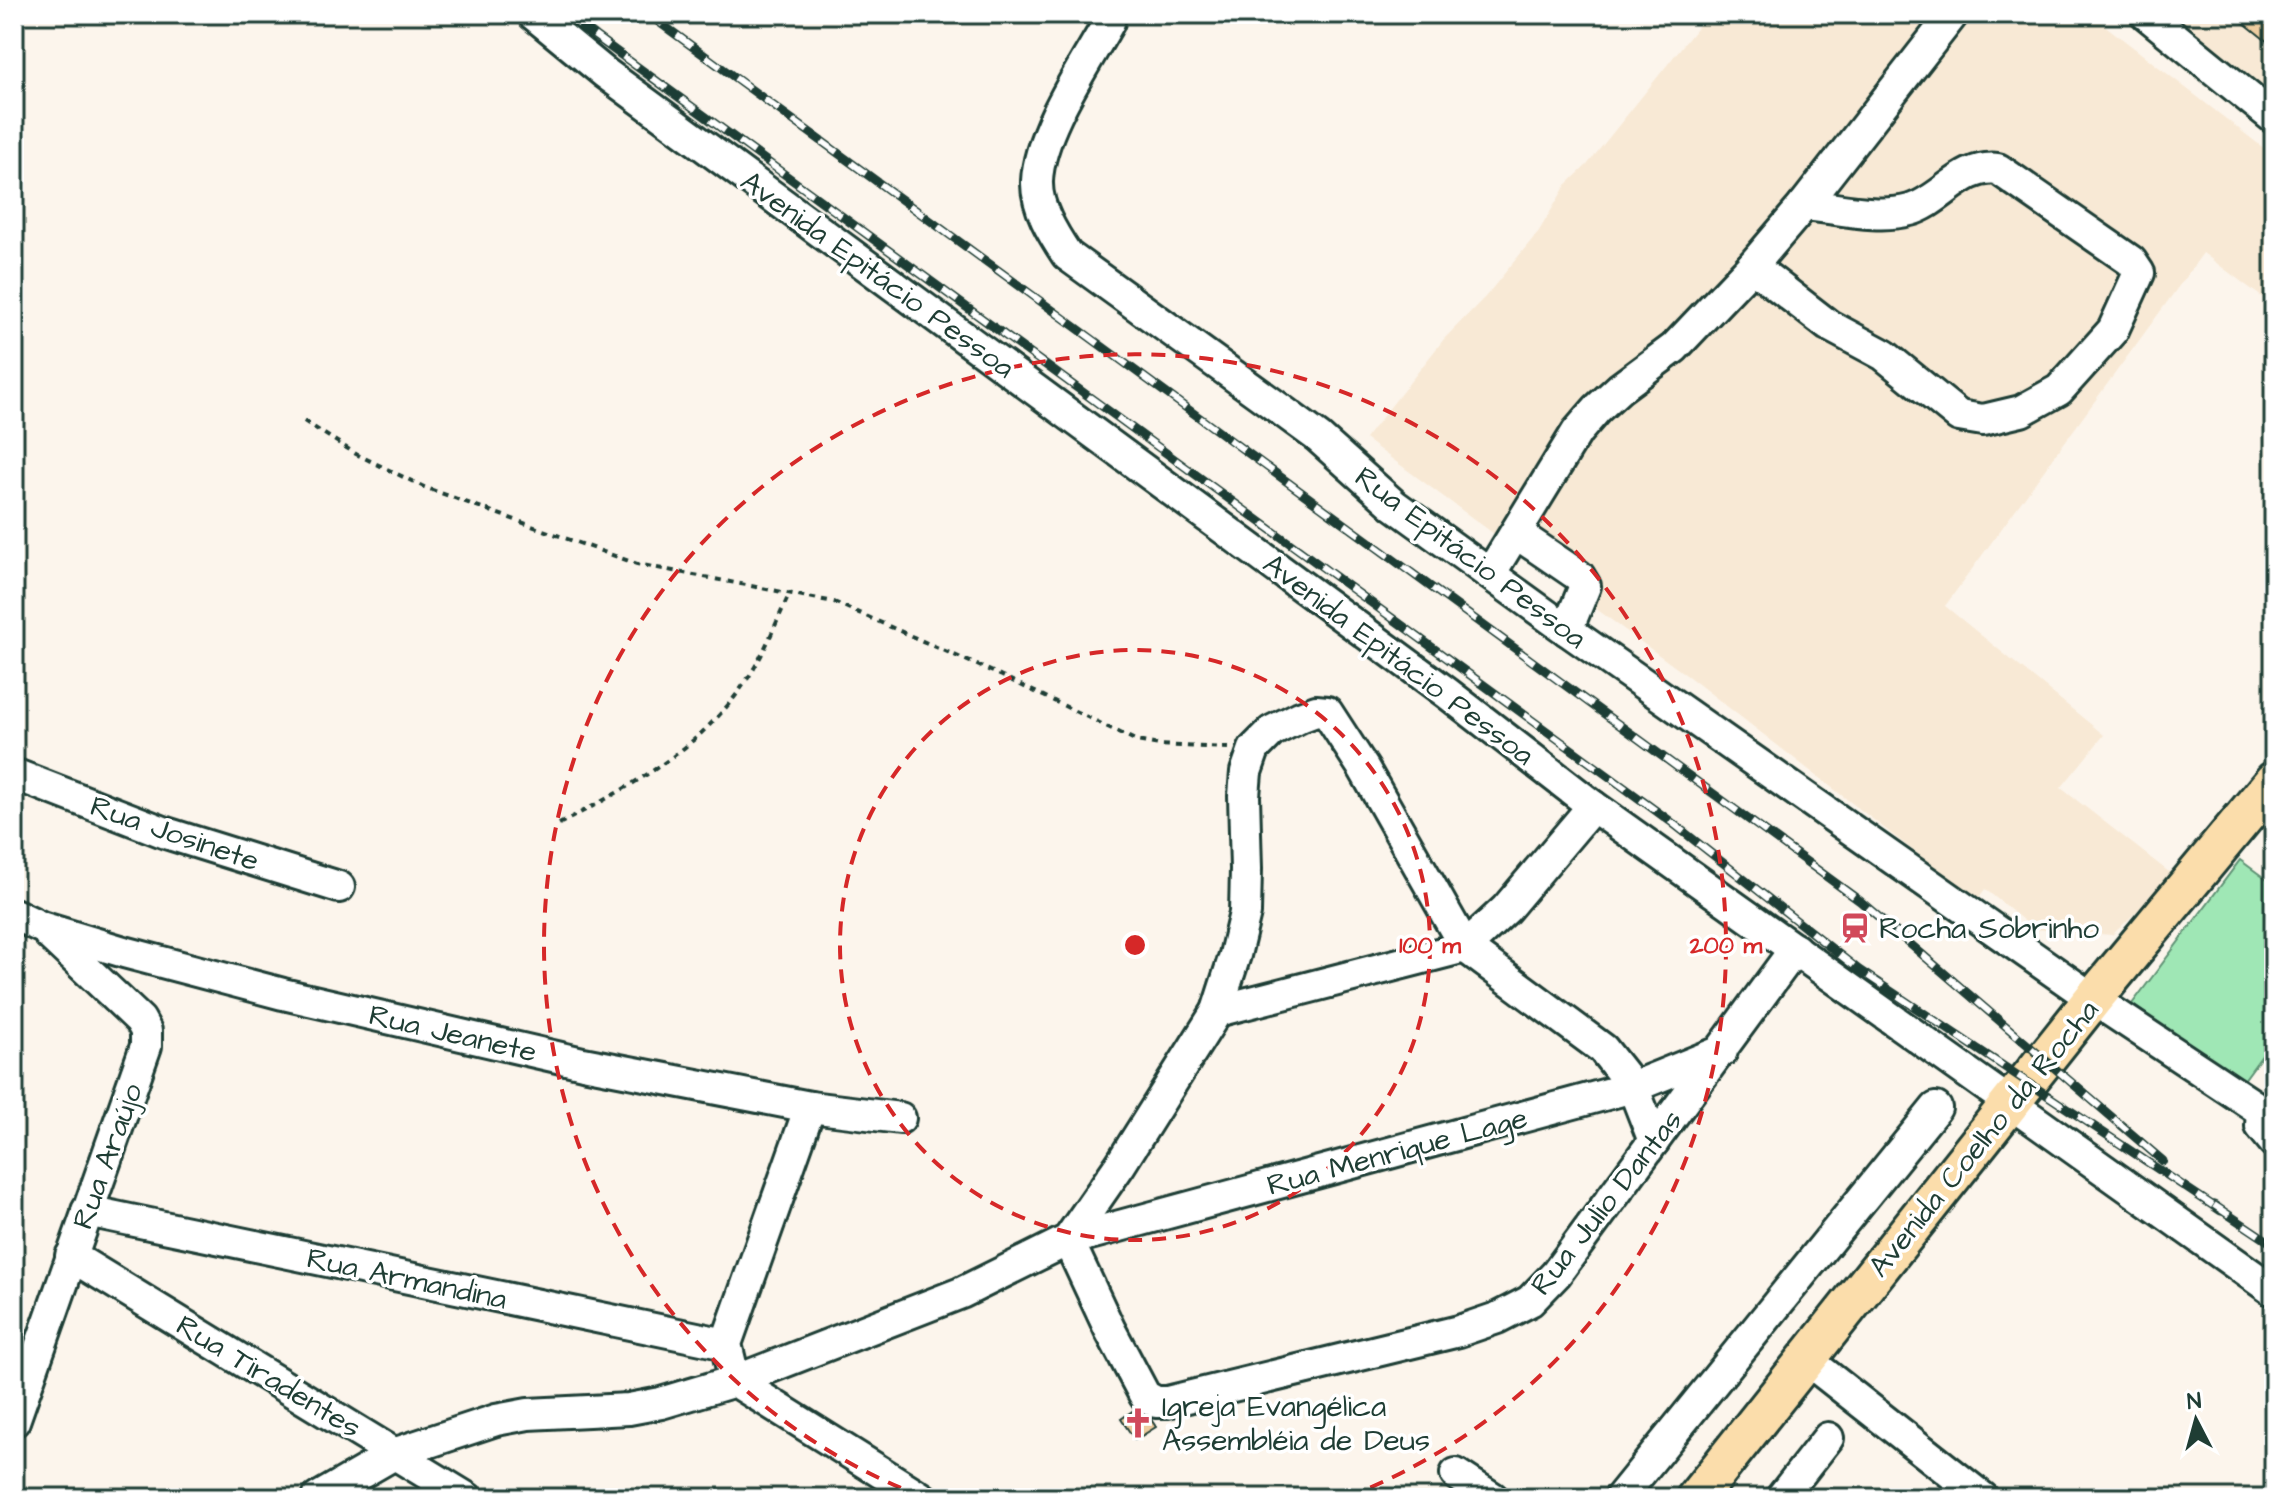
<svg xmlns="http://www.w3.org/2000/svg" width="2288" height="1512" font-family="'Architects Daughter',sans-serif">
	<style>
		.built { fill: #f8e9d5 }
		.green { fill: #9fe7b5; stroke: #5f9274; stroke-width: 2 }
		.building { fill: #eecda0; stroke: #1f3d34; stroke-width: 2 }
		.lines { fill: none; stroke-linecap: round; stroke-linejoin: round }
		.minor-casing { stroke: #1f3d34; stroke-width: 36 }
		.major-casing { stroke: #1f3d34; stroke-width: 44 }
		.path { stroke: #1f3d34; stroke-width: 4; stroke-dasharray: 6 6; stroke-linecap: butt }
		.minor { stroke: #fff; stroke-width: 30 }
		.major { stroke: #fbddab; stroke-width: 38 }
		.rail-casing { stroke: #1f3d34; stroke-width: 9 }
		.rail { stroke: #fff; stroke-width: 6; stroke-dasharray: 18; stroke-linecap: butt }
		.ring { fill: none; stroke: #d62828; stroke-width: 4; stroke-dasharray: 14 10 }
		.labels { text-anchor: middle; stroke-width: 7; stroke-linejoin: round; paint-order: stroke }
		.street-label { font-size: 30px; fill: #1f3d34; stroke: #fff }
		.poi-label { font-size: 30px; fill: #1f3d34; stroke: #fff; text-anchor: start }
		.centre { fill: #d62828; stroke: #fff; stroke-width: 4 }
		.ring-label { font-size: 24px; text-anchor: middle; font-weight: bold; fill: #d62828; stroke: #fff; stroke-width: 7; stroke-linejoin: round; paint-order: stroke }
	</style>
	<rect width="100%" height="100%" fill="#fcf5ec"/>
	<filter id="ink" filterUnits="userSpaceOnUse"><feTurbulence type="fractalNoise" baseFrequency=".0125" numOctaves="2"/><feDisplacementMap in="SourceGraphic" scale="16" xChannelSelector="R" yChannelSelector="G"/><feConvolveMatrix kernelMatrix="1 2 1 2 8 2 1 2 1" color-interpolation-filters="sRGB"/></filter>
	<g filter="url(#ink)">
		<g class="built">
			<polygon points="1708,14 2090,14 2274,156 2274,306 2203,253 1945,606 2104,735 2061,788 2174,876 2112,935 2034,929 1985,889 1977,900 1693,680 1365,439 1444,339 1486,296 1539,231 1566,185 1587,165"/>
			<polygon points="2117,14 2274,14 2274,141"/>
		</g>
		<polygon class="green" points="2240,860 2274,885 2274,1039 2241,1084 2132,1004"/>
		<g class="building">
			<polygon points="2233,14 2274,14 2274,47"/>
			<polygon points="1134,1410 1150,1418 1156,1427 1135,1440 1121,1419"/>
		</g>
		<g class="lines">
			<g class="minor-casing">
				<g id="minor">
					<polyline points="533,14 605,73 1447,693 1593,806 2274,1291"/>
					<polyline points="2146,14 2274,118"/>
					<path d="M1109,22C1085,65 1039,131 1037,181C1036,207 1053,234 1067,255L1284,412L1318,437L1394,505L1567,630L2093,999L2262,1111"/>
					<path d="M1752,266L1828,325L1884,355L1959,416L1983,420L2021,411L2059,390L2113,330L2139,273L2131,261L1998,169C1962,164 1942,201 1910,210C1877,219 1838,208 1804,205"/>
					<polyline points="1516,533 1579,576 1585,586 1567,630"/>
					<polyline points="1490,574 1577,432 1597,409 1620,388 1674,348 1752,266 1804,205 1953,14"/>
					<polyline points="14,774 166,833 339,887"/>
					<polyline points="14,914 41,927 124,952 283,994 583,1063 810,1107 900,1118"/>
					<polyline points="1217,1011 1465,947 1506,909 1593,806"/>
					<polyline points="1722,1051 1633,1087 1068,1240 1110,1330 1145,1396 1156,1402 1167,1402 1459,1331 1497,1318 1530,1301 1556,1274 1795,949"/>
					<polyline points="810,1107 726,1344 735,1381 922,1498"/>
					<polyline points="2262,1111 2261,1126 2274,1142"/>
					<polyline points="87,1211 726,1344"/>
					<polyline points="71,1256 467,1498"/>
					<polyline points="1806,1359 1983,1498"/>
					<polyline points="14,1421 146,1046 146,1031 140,1020 49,934"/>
					<polyline points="1456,1474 1493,1498"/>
					<polyline points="318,1498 396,1453 496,1420 528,1414 629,1409 661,1403 735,1381 961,1293 1068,1240 1120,1165 1217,1011 1235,955 1245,913 1246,869 1244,796 1246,772 1254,749 1272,731 1300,717 1316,711 1327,712 1364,769 1465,947 1603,1049 1633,1087 1654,1141"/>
					<polyline points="1620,1498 1936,1108"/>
					<polyline points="1781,1498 1828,1438"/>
				</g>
			</g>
			<g class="major-casing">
				<polyline id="major" points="1696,1498 2093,999 2274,781"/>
			</g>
			<g class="path">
				<polyline points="304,421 356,454 424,487 637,564 834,602 1002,676 1137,741 1159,745 1228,748"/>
				<path d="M559,824C630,787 701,749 746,681C764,655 776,622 790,593"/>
			</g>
			<use href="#minor" class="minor"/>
			<use href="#major" class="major"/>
			<g class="rail-casing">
				<g id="rail">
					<polyline points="565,14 1670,821 1859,970 2221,1211"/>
					<polyline points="648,14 1860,901 2163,1161"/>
					<polyline points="2214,1205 2274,1245"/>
				</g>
			</g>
			<use href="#rail" class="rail"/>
		</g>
	</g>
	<g class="ring">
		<circle cx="1135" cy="945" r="295"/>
		<path d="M923 1497A591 591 0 1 1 1347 1497"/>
	</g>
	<defs>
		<g id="station-bare" transform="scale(2.4)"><path d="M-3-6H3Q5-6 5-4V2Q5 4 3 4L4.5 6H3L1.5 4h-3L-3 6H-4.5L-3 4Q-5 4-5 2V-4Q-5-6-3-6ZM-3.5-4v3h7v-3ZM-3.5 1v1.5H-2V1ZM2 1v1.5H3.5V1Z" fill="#d1495b" stroke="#fff" stroke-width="2.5" paint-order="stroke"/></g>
		<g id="church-bare" transform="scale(2.4)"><path d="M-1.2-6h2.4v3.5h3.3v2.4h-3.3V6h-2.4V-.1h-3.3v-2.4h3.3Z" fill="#d1495b" stroke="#fff" stroke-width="2.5" paint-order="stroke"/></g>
	</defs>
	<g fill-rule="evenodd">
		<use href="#station-bare" x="1855" y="928"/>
		<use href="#church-bare" x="1138" y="1423"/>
	</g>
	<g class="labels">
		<g class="street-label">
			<text transform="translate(878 274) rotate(36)" y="10">Avenida Epitácio Pessoa</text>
			<text transform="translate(1471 557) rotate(37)" y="10">Rua Epitácio Pessoa</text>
			<text transform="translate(1399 659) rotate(37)" y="10">Avenida Epitácio Pessoa</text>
			<text transform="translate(175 833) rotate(19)" y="10">Rua Josinete</text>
			<text transform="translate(453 1033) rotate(13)" y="10">Rua Jeanete</text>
			<text transform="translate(1983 1138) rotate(-51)" y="10">Avenida Coelho da Rocha</text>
			<text transform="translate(1397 1151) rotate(-15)" y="10">Rua Menrique Lage</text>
			<text transform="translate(107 1156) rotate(-70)" y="10">Rua Araújo</text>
			<text transform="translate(1606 1202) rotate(-52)" y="10">Rua Julio Dantas</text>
			<text transform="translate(407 1278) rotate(12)" y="10">Rua Armandina</text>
			<text transform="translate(269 1376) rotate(31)" y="10">Rua Tiradentes</text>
		</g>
		<g class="poi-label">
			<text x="1879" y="938">Rocha Sobrinho</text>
			<text x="1162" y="1416">Igreja Evangélica<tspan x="1162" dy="34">Assembléia de Deus</tspan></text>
		</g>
	</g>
	<circle cx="1135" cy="945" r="12" class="centre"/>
	<g class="ring-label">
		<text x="1430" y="953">100 m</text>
		<text x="1726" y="953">200 m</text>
	</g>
	<rect width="2288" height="1512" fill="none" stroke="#fff" stroke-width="48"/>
	<rect x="24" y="24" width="2240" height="1464" fill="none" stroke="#1f3d34" stroke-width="3" filter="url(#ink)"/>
	<g transform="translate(2196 1420) rotate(354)" stroke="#ffffff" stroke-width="6" paint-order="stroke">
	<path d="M0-6L14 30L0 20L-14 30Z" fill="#1f3d34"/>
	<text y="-12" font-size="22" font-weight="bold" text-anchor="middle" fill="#1f3d34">N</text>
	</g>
</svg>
